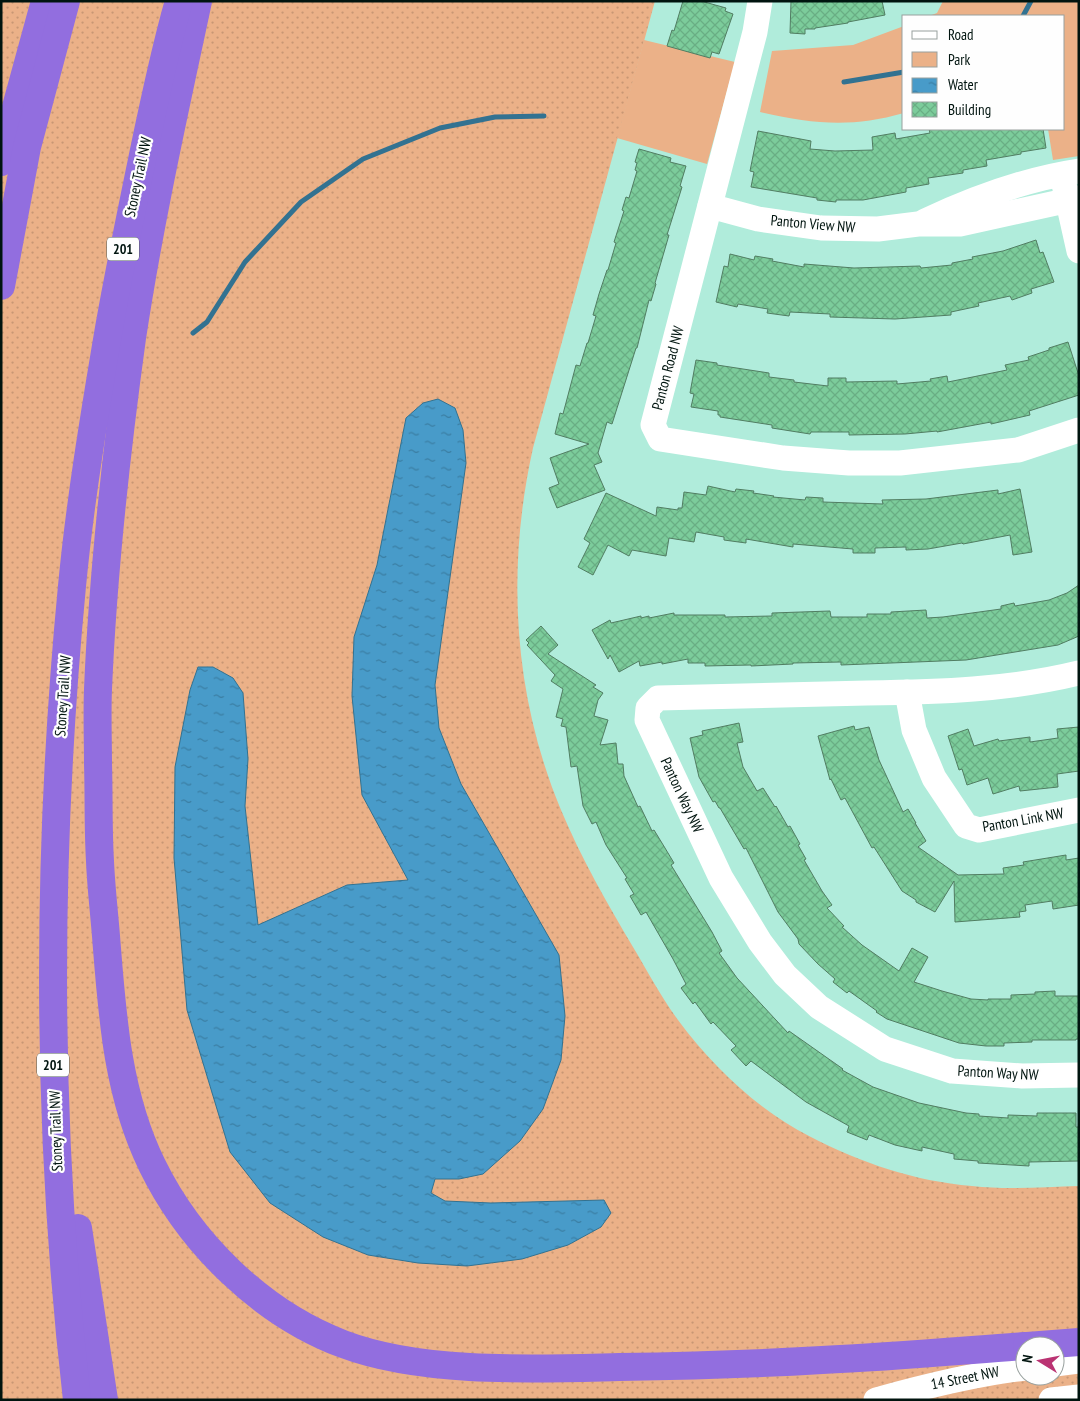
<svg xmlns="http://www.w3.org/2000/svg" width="1080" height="1401" font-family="'PT Sans Narrow',sans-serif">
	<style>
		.grass { fill: url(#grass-dots); fill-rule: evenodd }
		.green { fill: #ebb188 }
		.water { fill: url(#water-ripples); stroke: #327291 }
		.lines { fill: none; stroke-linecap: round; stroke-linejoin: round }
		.stream { stroke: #327291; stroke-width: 5 }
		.building { fill: url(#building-cross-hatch); stroke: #517d62 }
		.minor { stroke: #fff; stroke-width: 25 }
		.highway { stroke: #926edf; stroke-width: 28 }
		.labels { text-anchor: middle; stroke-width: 4.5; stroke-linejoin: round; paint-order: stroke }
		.shield { fill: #fefefe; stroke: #4c5a57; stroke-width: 1 }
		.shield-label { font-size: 14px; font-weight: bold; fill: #00140f }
		.street-label { font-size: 15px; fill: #00140f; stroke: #fefefe }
	</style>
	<defs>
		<pattern id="grass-dots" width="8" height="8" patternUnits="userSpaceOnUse" patternTransform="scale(1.25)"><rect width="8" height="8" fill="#ebb188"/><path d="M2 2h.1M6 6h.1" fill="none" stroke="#c89774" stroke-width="1.8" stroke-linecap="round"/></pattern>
		<pattern id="water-ripples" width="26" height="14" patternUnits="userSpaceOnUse" patternTransform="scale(1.25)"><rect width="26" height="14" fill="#489bc9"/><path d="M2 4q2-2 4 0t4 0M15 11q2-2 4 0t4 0" fill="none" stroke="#3a7da2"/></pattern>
		<pattern id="building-cross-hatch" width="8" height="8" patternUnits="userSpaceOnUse" patternTransform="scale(1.25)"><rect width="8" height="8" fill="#7ccc9b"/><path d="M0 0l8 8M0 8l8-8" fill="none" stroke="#69ae84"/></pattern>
	</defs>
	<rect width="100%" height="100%" fill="#b0ecdb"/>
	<path class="grass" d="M1,1H655L533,448C506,569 513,695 561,810C581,858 607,903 633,947C648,972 661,997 678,1020C712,1066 758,1110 809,1136C861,1163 914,1181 972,1186C1007,1190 1043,1187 1079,1186V1400H1ZM1025,1346H1055V1376H1025Z"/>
	<g class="green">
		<polygon points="943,1 1079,1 1079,156 1053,160 1048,129 1064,129 1064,16 929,16 937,13"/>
		<path d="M904,26V113C851,128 813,124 760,112L772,51L853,45Z"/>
		<polygon points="644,40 735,62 707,164 617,138"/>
	</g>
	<polygon class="water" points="438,399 455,408 463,430 466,463 435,685 439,728 461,784 559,955 565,1016 561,1060 543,1109 520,1141 483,1174 459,1179 435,1179 431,1193 445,1201 491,1203 604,1200 611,1213 601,1227 568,1245 522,1259 467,1266 418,1263 368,1255 323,1237 270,1203 230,1152 187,1010 174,858 175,767 190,690 198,667 213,667 233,678 243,693 248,759 245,806 258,925 347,885 408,880 362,795 352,696 354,637 377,565 406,418 423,403"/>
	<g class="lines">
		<g class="stream">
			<polyline points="1023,16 1031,1"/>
			<polyline points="844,82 904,72"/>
			<polyline points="193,333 207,322 245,262 301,202 363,159 440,128 495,117 544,116"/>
		</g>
	</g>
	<g class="building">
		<polygon points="683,1 701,1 726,8 725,11 733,14 719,54 712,52 710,58 667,46 672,30 674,31"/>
		<polygon points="791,1 882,1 885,15 848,22 848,23 815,28 815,29 805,29 805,34 790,33"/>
		<polygon points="929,129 1043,129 1046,148 1021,152 1021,154 986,160 987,166 963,170 963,173 928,178 929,184 906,188 906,192 863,200 836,200 836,202 817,200 817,198 751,187 754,172 750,171 758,131 811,141 810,149 835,151 873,150 872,137 895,133 896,139 930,133"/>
		<polygon points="639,149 671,158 670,162 686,166 680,186 682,187 667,235 669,235 655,283 656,284 651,301 649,300 637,348 636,348 612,424 607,422 598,453 602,462 594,465 605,490 557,508 549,488 559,484 550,458 589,444 555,434 560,413 563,414 576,365 580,366 587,343 588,343 596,316 593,315 599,294 607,270 608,270 616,243 614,242 624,211 622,210 626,197 629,198 637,171 635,170 637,163 635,162"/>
		<polygon points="1036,240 1040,253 1043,252 1054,282 1031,289 1032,293 1012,300 1010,296 978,303 979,306 951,312 951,315 895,319 830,317 830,314 790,312 789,316 767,313 768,309 738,304 737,307 716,302 724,266 728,267 730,254 754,260 755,256 773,259 772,261 804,267 804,264 854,268 920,266 921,268 952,265 952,263 973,259 972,257 1003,251"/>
		<polygon points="1068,342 1079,376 1079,395 1029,411 1030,415 991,424 991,422 937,432 937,431 905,434 849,435 849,432 811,432 810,434 772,428 772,425 720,417 720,415 718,415 718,411 691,407 694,394 690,393 696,360 717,363 717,365 769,373 769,377 794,380 794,382 828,386 828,378 846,378 846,382 897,381 897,384 931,381 930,379 947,376 948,382 1007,370 1005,365 1029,360 1028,357 1049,350 1049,348"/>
		<polygon points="708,486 735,492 736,489 754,491 753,493 774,496 773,497 805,500 806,497 823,498 823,502 883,504 882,500 926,499 998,490 998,494 1020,489 1032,552 1013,555 1010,535 963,544 962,543 928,549 906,550 906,547 875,548 875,553 853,553 853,549 793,544 793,547 746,539 746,543 724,540 724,537 696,532 694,542 669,538 666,556 632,550 629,556 608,545 593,575 578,567 590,543 584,539 606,493 656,516 657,507 678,510 678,508 682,508 684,492 706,495"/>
		<polygon points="1079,585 1079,636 1058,645 966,660 841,665 841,662 793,663 793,664 751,666 751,665 705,666 705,663 688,663 688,659 662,664 662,662 640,666 639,661 619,672 610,655 608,659 592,630 610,620 611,623 641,616 641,618 649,616 649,618 674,613 674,615 725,615 725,617 772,616 772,613 830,611 831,617 867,617 867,614 891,614 891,612 926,610 927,618 943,617 1001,609 1001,606 1014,603 1015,606 1049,600 1067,593"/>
		<polygon points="541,626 558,645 548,654 596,685 593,687 603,693 598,700 594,716 608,720 600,745 616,743 618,764 623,764 624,776 638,807 640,806 652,831 654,830 665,848 674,863 671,865 712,932 722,951 719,953 737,978 788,1033 789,1031 843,1069 842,1070 873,1087 919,1103 966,1113 979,1114 979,1116 1008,1118 1008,1115 1037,1116 1037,1113 1076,1113 1076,1127 1079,1127 1079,1161 1029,1162 1029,1166 978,1163 978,1161 954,1159 954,1154 922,1147 922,1151 895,1145 869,1135 867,1140 847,1132 849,1126 806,1102 751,1061 746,1066 731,1050 736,1046 713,1022 711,1024 695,1002 693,1004 681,988 686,984 673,959 646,912 641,915 630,896 634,894 625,879 627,878 606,845 596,822 592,824 583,806 577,766 571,767 566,727 561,726 563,719 556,717 563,689 551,681 555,675 527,645 529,643 526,640"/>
		<polygon points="739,723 743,742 737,743 743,767 757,791 763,788 775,807 776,806 788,827 790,826 800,844 798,845 806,859 804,860 822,891 832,905 827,908 844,926 842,927 862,945 899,971 912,948 928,957 914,982 942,991 971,999 988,1000 988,999 1011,999 1011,995 1035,994 1035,992 1055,991 1055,996 1079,996 1079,1039 1076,1039 1076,1040 1032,1040 1032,1042 1004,1043 1004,1046 986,1046 959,1043 887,1019 876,1012 877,1011 849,991 847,993 833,982 835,979 818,964 799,944 798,939 778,912 746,848 744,849 720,808 719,808 715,801 713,802 699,777 690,738 703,735 702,731"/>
		<polygon points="854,726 855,730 869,727 879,760 903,812 908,809 916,823 915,823 926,841 918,847 958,875 1004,874 1003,868 1024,865 1023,862 1066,855 1066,860 1079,858 1079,905 1053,909 1052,901 1025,905 1026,911 1019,912 1020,917 955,922 954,881 935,912 916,902 916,900 902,891 874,847 872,848 845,798 841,800 831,779 830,780 818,736"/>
		<polygon points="1079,727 1079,771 1057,774 1058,787 1020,791 1019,786 993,794 988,778 967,785 962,769 959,770 948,736 968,729 974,746 998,739 999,741 1030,737 1030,742 1058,738 1057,729"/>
	</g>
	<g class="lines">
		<g class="minor">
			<polyline points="760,1 755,32 653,425 660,439 783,458 849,463 900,463 1018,450 1079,430"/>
			<polyline points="1064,184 1079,251"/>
			<polyline points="710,206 758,219 821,228 878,229 918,224 960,224 1079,198"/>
			<path d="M925,221C974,198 1025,179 1079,171"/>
			<path d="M1079,673C1010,690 937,692 867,693C797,695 727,697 658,698L648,708L647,720L721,878L760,942L785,975L819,1007L885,1049L952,1071L1022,1076L1079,1075"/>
			<polyline points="907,692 914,730 934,778 966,826 979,830 1079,810"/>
			<polyline points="1055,1364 1079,1361"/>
			<path d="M876,1400C926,1386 974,1374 1025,1368"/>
			<polyline points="1051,1400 1079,1397"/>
		</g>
		<g class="highway">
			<path d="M198,1C174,113 149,225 132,338C116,454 103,572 98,689C97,714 98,740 98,764C99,796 98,829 100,861C101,886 104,911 106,936C112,1013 117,1094 152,1165C190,1243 261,1313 343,1344C422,1374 534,1369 619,1367C686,1366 754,1364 822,1360C890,1357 957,1351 1025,1346"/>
			<polyline points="1,162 45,1"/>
			<polyline points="1,286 27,147 66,1"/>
			<polyline points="78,1228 104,1400"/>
			<polyline points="1027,1346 1079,1342"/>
			<path d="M77,1400C46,1130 46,857 72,586C80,502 94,417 108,334C118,276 130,218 142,160C153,107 164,53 179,1"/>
		</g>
	</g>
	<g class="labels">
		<g class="shield">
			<rect x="107" y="237.5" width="32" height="23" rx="4"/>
			<rect x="37" y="1053.5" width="32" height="23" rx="4"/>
		</g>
		<g class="shield-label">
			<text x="123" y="254">201</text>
			<text x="53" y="1070">201</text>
		</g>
		<g class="street-label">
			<text transform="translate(138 177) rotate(-78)" y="5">Stoney Trail NW</text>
			<text transform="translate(813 224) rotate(5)" y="5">Panton View NW</text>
			<text transform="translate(668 368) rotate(-75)" y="5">Panton Road NW</text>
			<text transform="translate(63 696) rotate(-86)" y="5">Stoney Trail NW</text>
			<text transform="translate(682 795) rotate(65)" y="5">Panton Way NW</text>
			<text transform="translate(1023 820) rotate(-10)" y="5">Panton Link NW</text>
			<text transform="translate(998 1073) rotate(3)" y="5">Panton Way NW</text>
			<text transform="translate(56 1131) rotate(-92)" y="5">Stoney Trail NW</text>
			<text transform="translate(965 1378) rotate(-11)" y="5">14 Street NW</text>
		</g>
	</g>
	<rect width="1080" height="1401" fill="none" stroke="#00140f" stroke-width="5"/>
	<rect x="902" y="15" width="162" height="115" fill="#fefefe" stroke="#98a09e"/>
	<rect x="912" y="31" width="25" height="8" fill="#ffffff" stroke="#98a09e"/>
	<text x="948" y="40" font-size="15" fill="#00140f">Road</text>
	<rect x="912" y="52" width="25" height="15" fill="#ebb188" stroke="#98a09e"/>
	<text x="948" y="65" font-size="15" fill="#00140f">Park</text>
	<rect x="912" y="78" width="25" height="15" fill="url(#water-ripples)" stroke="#98a09e"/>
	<text x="948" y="90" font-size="15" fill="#00140f">Water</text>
	<rect x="912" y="102" width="25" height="15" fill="url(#building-cross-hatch)" stroke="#98a09e"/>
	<text x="948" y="115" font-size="15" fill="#00140f">Building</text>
	<g transform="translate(1040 1361) rotate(280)"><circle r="24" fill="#fefefe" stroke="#98a09e"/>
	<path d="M0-4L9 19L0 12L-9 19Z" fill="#ba3272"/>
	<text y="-8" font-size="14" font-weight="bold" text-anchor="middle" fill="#00140f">N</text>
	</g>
</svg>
